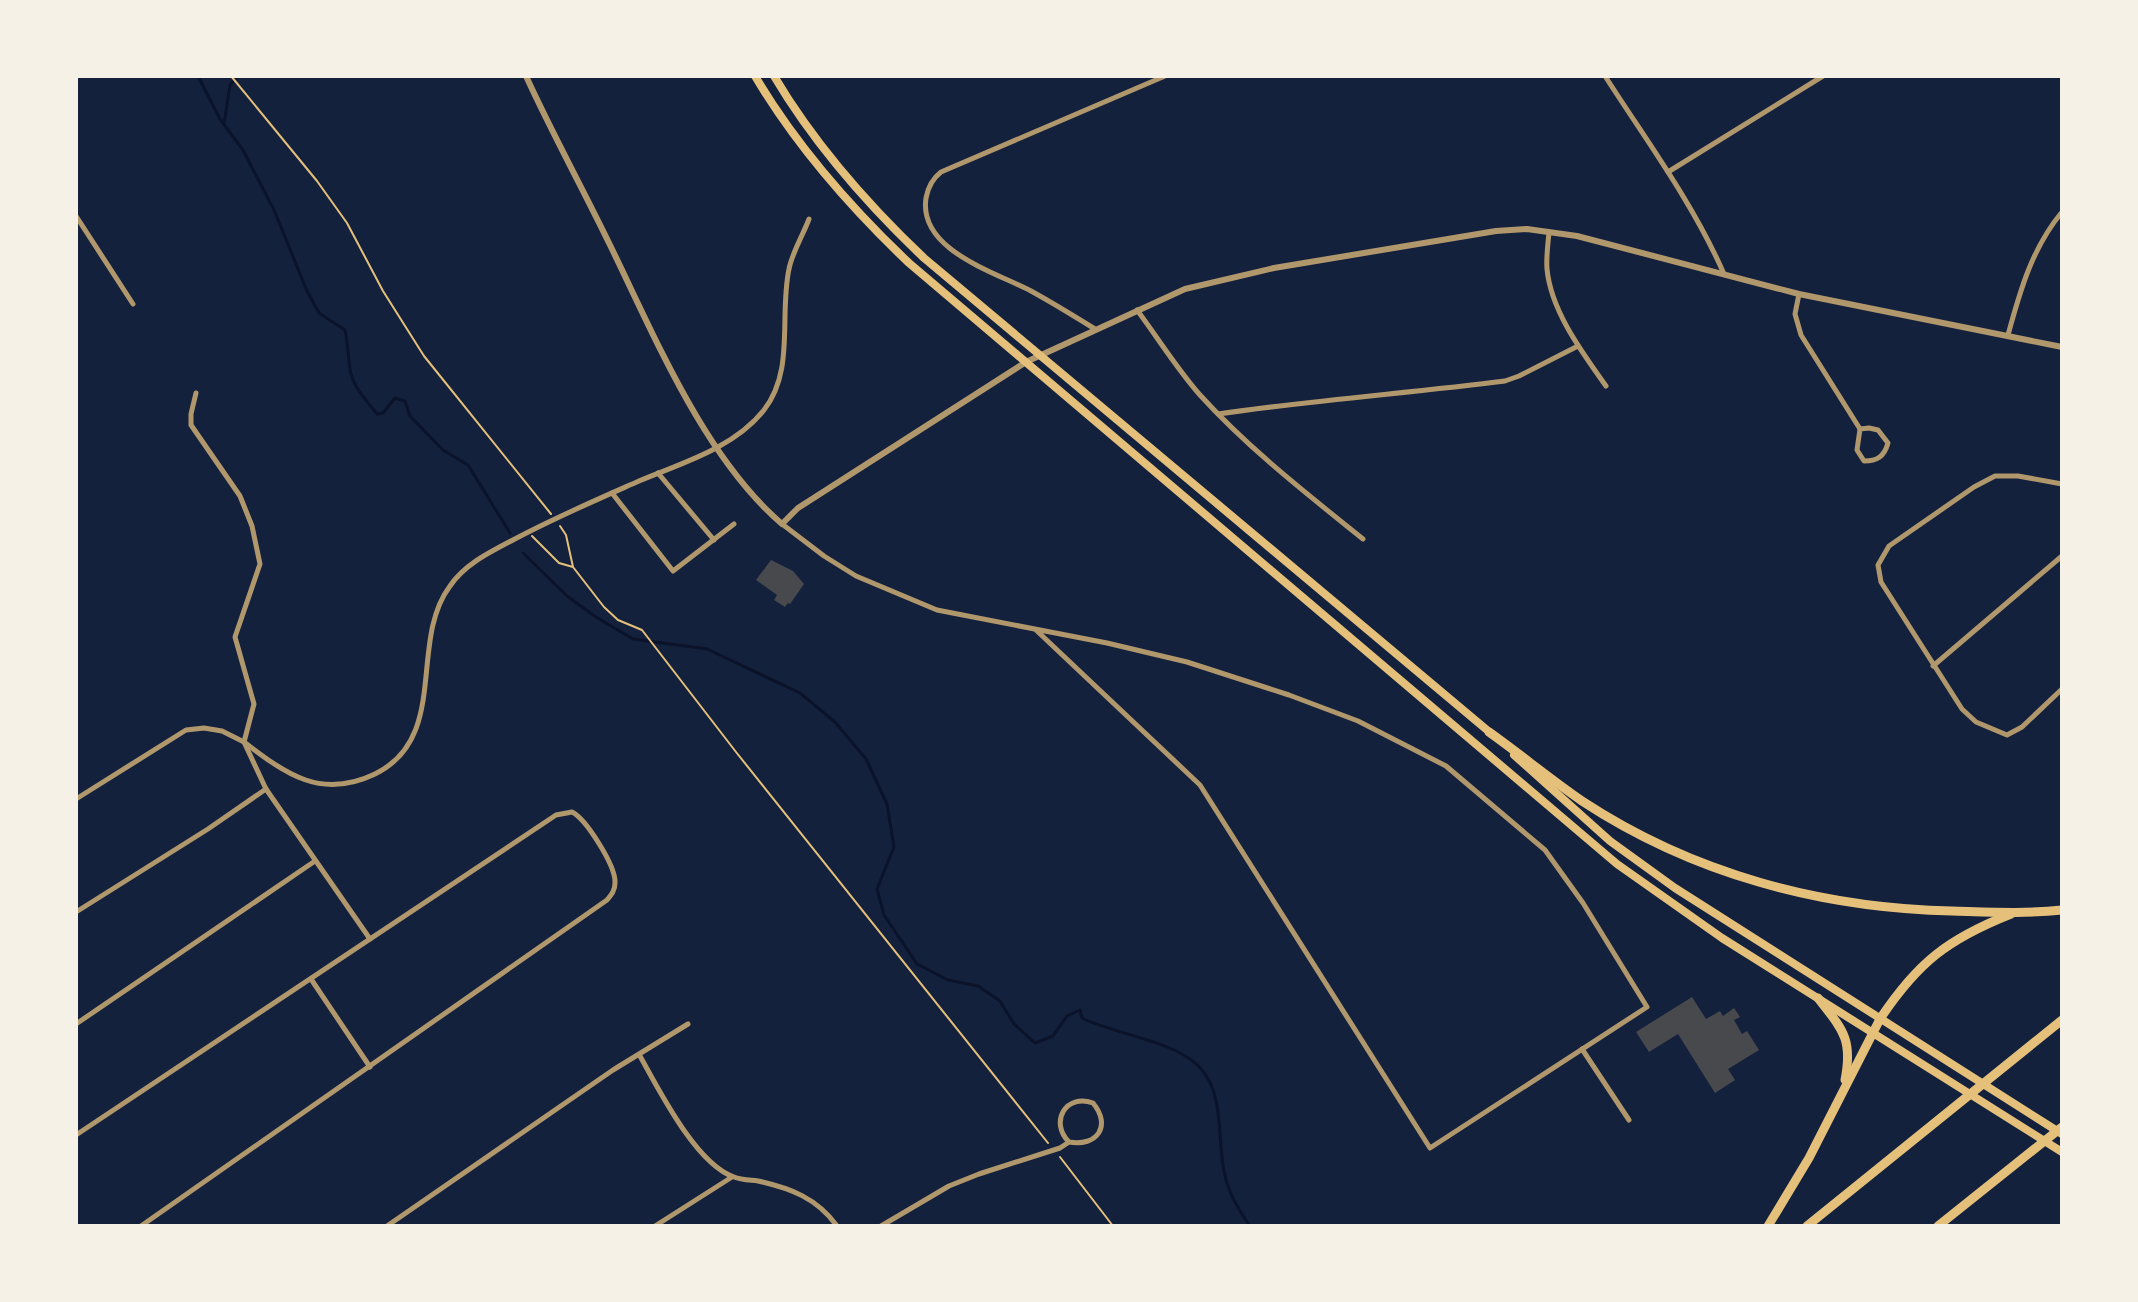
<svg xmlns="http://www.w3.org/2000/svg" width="2138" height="1302" font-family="Karla,sans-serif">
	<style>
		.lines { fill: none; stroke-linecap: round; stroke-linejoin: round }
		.stream { stroke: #0b132b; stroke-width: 3 }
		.building { fill: #48494c }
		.path { stroke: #e5c07b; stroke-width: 2 }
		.minor { stroke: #b1986c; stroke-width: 5 }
		.tertiary { stroke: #b1986c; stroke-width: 6 }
		.trunk { stroke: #e5c07b; stroke-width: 8 }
		.motorway { stroke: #e5c07b; stroke-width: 9 }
	</style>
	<rect width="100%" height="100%" fill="#14213d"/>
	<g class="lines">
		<g class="stream">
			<path d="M198,76L220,119L243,150L274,210L307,291L319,313L345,330C348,343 348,356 350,369C352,386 367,401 377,414L383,413L395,398L405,401L410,416L443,450L468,465L510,533"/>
			<polyline points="224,124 230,85 238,76"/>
			<path d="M523,553L567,596L596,617L633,639L707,649L800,693L835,722L866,759L887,804L894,847L877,889L884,915L917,964L948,980L978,986L1000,1001L1014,1024L1035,1043L1053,1036L1067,1016L1080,1010L1082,1018C1113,1033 1159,1039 1187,1057C1229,1083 1215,1136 1225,1176C1229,1194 1240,1212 1250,1226"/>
		</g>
	</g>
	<g class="building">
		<polygon points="771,560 793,571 804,584 790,604 788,603 785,607 774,600 777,595 756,580"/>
		<polygon points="1692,997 1706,1019 1720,1011 1723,1016 1734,1008 1740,1017 1734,1020 1742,1034 1747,1031 1759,1050 1728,1069 1735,1080 1715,1093 1678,1034 1649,1052 1636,1032"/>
	</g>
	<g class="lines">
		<g class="path">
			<polyline points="231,76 317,181 347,223 383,291 424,356 551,514"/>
			<polyline points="560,526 566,535 573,567 604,607 618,620 642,630 736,752 1048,1143"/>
			<polyline points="532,536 559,563 573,567"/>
			<polyline points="1060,1157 1113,1226"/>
		</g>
		<g class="minor">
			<path d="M1605,76C1646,140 1693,203 1724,274"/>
			<polyline points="1668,172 1823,76"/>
			<polyline points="76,216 133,304"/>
			<path d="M1549,232C1548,244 1546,257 1547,269C1551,311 1582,352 1606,386"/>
			<polyline points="1799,294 1795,314 1801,335 1860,429"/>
			<path d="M1137,310C1158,338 1177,369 1200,395C1248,448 1307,494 1363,539"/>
			<path d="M1095,329C1074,316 1053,303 1031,291C995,272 918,250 926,198C928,187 932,179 941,172L1165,76"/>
			<path d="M2008,335C2020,291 2032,248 2062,212"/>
			<path d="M196,393L191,414V425L240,496L252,526L260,564L235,637L254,704L244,742C286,774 321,800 375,774C450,737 408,642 450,586C465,564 490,552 513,540C554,518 596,500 639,481C682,463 734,448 764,410C795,370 779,316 789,269C792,253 803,235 809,219"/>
			<path d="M1218,414C1314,400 1410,393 1505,381L1519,376L1578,346"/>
			<path d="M1869,428L1878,430L1888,443C1884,457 1877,461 1864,461L1857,450L1860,429Z"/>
			<polyline points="658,473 714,540"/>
			<polyline points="2062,484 2018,476 1995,476 1974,487 1889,546 1878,565 1881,582 1962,709 1976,722 2007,735 2022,727 2062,689"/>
			<polyline points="612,493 673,571 734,524"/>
			<polyline points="782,524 824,556 856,576 937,610 1107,643 1187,662 1289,695 1358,721 1446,766 1545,850 1583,903 1647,1007 1430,1148 1200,785 1036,630"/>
			<polyline points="1933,666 2062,556"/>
			<polyline points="76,799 186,730 204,728 222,731 244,742 266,789 370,939"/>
			<polyline points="76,912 208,829 266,789"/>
			<polyline points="311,979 370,1067"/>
			<polyline points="76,1024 315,861"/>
			<polyline points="1582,1049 1629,1120"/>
			<path d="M640,1056C659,1090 696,1164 734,1177C741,1180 750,1180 758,1181C790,1188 817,1198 837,1226"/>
			<path d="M76,1135L556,815L572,812C586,819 616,866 615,883C615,890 612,894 607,900L141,1226"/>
			<polyline points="387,1226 613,1070 688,1024"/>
			<polyline points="655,1226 732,1177"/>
			<path d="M881,1226L949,1186L979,1174L1060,1148L1069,1142C1097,1147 1112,1126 1093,1103C1066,1093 1049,1122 1069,1142"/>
		</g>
		<path class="tertiary" d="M526,76C552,133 583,189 610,245C655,337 704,457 782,524L798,508L1026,362L1185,289L1274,268L1496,231L1527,229L1577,236L1799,294L2062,347"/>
		<g class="trunk">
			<path d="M755,76C797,147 850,207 909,263L1617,864L1722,938L2062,1152"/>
			<path d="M774,76C815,145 866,203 924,258L1493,735"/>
			<polyline points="1514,755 1610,841 1675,888 2062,1134"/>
		</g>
		<g class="motorway">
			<path d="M1489,732C1520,754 1550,779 1582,801C1693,874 1821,908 1952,911C1989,912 2026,914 2062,910"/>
			<path d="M1818,998C1843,1030 1853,1039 1845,1080"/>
			<path d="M1768,1226L1809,1158L1880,1019C1918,962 1948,939 2011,914"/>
			<polyline points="1807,1226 2062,1020"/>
			<polyline points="1938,1226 2062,1127"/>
		</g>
	</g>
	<rect width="2138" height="1302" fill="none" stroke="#f6f1e7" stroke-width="156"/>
</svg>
